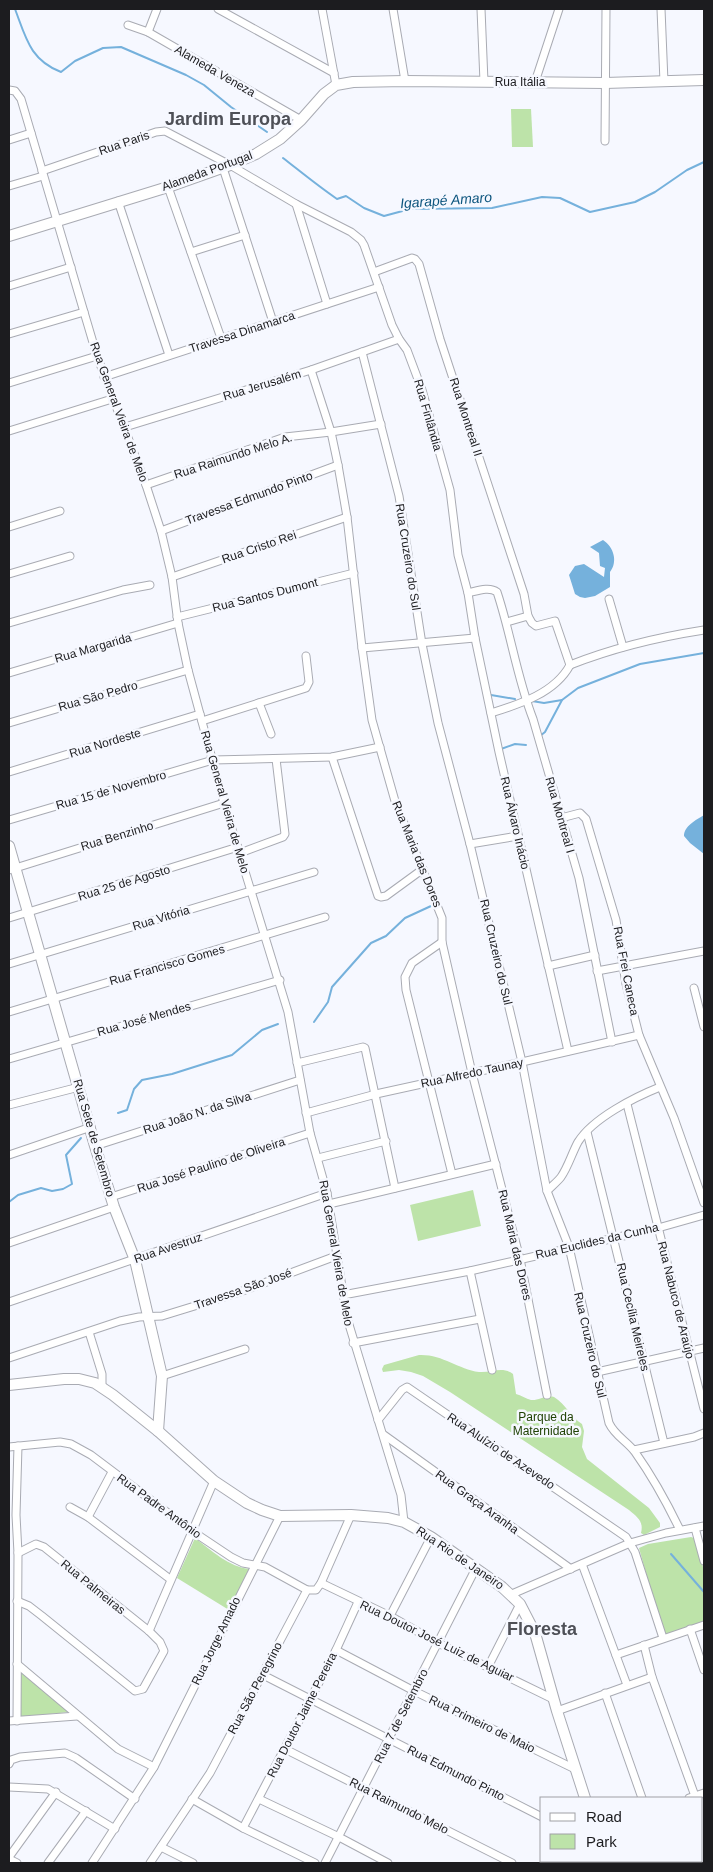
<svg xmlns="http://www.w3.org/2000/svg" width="713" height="1872" font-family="Arial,sans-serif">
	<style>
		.green { fill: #bde3a9 }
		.water { fill: #75b1dc }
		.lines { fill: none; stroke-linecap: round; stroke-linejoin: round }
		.stream { stroke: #75b1dc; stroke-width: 2 }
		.street-casing { stroke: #a9abb3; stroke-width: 9 }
		.secondary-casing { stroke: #a9abb3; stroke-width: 12 }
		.street { stroke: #fff; stroke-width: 7 }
		.secondary { stroke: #fff; stroke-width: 10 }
		.labels { text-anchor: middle; stroke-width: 5; stroke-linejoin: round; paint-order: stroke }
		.street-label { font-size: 12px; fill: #1c1c1f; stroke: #f6f8ff }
		.park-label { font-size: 12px; fill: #204204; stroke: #f6f8ff }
		.water-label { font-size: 14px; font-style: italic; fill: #0d557e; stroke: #f6f8ff }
		.district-label { font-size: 18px; font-weight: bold; fill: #4e5057; stroke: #f6f8ff }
	</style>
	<rect width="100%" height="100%" fill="#f6f8ff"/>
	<g class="green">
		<polygon points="511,109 531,109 533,147 512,147"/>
		<polygon points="473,1190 481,1226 418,1241 410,1205"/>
		<path d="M419,1355C442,1354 458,1369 479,1372C492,1373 502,1366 513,1374L516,1394C521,1395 526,1399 531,1400C538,1401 547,1394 554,1397C566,1404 570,1417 582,1424L584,1431L582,1447L587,1459L649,1508L660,1523V1527L644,1535L641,1533C644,1521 637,1517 629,1510L450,1392L423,1376L411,1372L399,1370L383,1372L382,1369L384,1365Z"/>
		<polygon points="691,1537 694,1538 704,1570 704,1623 666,1635 663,1634 639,1548 648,1544"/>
		<path d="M195,1538C212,1551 229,1567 250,1569L229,1610L177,1578Z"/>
		<polygon points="21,1671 69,1712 21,1717"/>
	</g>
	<g class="water">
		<path d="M603,540C614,547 618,562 610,572V587L595,596L585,598L580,597L575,594L569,575L575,566L584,564L604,577L605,568L600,566L599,553L590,547Z"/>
		<path d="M704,815V854L690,843L684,836C684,826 696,820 704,815Z"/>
	</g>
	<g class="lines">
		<g class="stream">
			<path d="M15,9C26,38 30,60 61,72L75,61L103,48L121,47L186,75L204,85L231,107L267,132"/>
			<path d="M283,158C301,172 318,186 337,199L346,196L364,208L384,216L410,209L492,208L542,197L560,198L590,212L635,202L655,192L687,170L704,162"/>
			<polyline points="491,695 515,699"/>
			<polyline points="532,701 544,703 562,700"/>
			<polyline points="540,736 545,732 562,700 578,688 640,664 704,653"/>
			<polyline points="501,749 515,744 526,745"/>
			<polyline points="314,1022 328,1002 332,987 371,943 386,936 405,918 431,906"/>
			<polyline points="118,1113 127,1110 134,1089 142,1080 172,1074 232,1055 262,1030 278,1024"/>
			<polyline points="9,1202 18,1195 41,1188 52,1191 63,1189 72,1184 66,1155 81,1138"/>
			<polyline points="671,1554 704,1592"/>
		</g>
		<g class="street-casing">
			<g id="street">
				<polyline points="218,9 334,73"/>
				<polyline points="322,9 336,85"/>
				<polyline points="393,9 405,81"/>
				<polyline points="481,9 484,82"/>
				<polyline points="661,9 664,82"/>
				<polyline points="128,25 148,32 301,120"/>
				<polyline points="148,32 157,9"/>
				<polyline points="535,82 559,9"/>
				<polyline points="9,90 15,91 21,99 97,356 146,485 161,531 172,577 178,623 188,670 224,803 288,1012 310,1133 327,1193 347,1318 401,1495 404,1522"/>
				<polyline points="9,140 31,133"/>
				<polyline points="605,141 606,9"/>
				<polyline points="223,168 273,322"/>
				<polyline points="42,171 156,132 165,131 230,165 296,204 351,232 361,240 364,245 392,325 399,339 407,350 422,390 450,490 458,555 468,593 475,638 499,752 568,1051"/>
				<polyline points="9,186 43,176"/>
				<polyline points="168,187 221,338"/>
				<polyline points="118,201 169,355"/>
				<polyline points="296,204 327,304"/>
				<polyline points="191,252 245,235"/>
				<polyline points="374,272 412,258 415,259 419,264 440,339 524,594 528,616"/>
				<polyline points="9,286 71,267"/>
				<polyline points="9,334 84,312"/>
				<path d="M362,352L399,496L422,644L438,723L470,844L522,1062L547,1191L569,1247L609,1423C615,1436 627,1441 635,1452C652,1476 667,1503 680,1530"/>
				<polyline points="311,370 331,432 338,465 347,517 362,648 372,720 395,801 442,918 442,942 472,1073 520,1259 547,1395"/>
				<polyline points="104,377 379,287"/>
				<polyline points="9,383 97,356"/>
				<polyline points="125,427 311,370 399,339"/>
				<polyline points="9,431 112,399"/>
				<polyline points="146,485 285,437 331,432 381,424"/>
				<polyline points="9,527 60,511"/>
				<polyline points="161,531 338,465"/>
				<polyline points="9,574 70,556"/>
				<polyline points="172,577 347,517"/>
				<path d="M468,593C477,591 489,586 497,592C511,634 517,678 533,719L579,878L612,1042"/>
				<polyline points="609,599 623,647"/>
				<polyline points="177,617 354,573"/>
				<polyline points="507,622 528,616 532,623 536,626 555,621 570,665"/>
				<polyline points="9,623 123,590 150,585"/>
				<polyline points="362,648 475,638"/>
				<path d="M570,665C613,648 659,637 704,630"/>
				<polyline points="9,673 178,623"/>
				<polyline points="259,703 271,734"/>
				<path d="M491,713C520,704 555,693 570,665"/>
				<polyline points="202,721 306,688 309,682 306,656"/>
				<polyline points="9,723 188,670"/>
				<polyline points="332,757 378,896 381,897 386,896 423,869"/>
				<polyline points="9,772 200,714"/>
				<polyline points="561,818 580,813 586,819 616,920 626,984 639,1035 674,1118 704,1203"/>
				<polyline points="9,820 213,760 332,757 380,747"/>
				<polyline points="470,844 518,836"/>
				<polyline points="240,853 283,837 285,834 276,759"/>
				<polyline points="9,870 224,803"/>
				<polyline points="9,918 238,847"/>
				<polyline points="442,942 412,963 405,977 406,990 452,1174"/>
				<polyline points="9,964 314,872"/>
				<polyline points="548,966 595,955"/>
				<polyline points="597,971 704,951"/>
				<polyline points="694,988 704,1027"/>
				<polyline points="9,1012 325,917"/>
				<polyline points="9,1059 280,980"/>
				<polyline points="297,1063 363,1047 365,1048 395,1188"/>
				<polyline points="627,1104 704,1409"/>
				<polyline points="9,1105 79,1087"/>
				<polyline points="306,1113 376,1094 522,1062 639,1035"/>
				<polyline points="587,1132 664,1443"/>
				<polyline points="95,1146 300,1080"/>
				<polyline points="9,1155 91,1127"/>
				<polyline points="318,1158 386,1141"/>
				<path d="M547,1191C552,1186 557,1182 561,1177C568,1167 572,1153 578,1142C593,1118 635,1097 660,1087"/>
				<polyline points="111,1197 310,1133"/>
				<polyline points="329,1204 496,1164"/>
				<polyline points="9,1243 114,1207"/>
				<polyline points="470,1271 492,1370"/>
				<polyline points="343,1295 470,1271 658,1228 704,1215"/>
				<polyline points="9,1302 327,1193"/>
				<polyline points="89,1332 102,1374 102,1387"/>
				<polyline points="353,1343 480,1319"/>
				<polyline points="9,1358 120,1321 139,1317 162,1316 237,1293 336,1256"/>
				<polyline points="597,1372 704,1348"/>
				<polyline points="162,1376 245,1349"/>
				<polyline points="378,1420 402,1390 407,1387 626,1537 635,1552 663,1638"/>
				<polyline points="384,1435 571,1569"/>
				<polyline points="9,1447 60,1442 71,1444 91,1455 192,1531 231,1557 243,1563 265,1567 307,1590"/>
				<polyline points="634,1450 694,1437 704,1433"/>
				<polyline points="70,1507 88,1517 170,1579"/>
				<polyline points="88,1517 112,1472"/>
				<polyline points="695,1528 704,1561"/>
				<polyline points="582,1564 627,1685"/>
				<polyline points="321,1583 390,1616 438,1643 553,1699"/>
				<polyline points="512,1594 630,1543 666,1533 704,1526"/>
				<polyline points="17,1601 29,1606 42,1616 135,1691 143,1689 164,1651 160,1642 149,1631 44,1547 36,1544 18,1553"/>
				<polyline points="390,1616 431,1537"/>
				<polyline points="690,1629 704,1670"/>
				<polyline points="149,1631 214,1481"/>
				<polyline points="644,1645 652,1677 695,1796"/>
				<polyline points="336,1650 414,1691 575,1769"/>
				<polyline points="616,1655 704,1625"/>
				<polyline points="17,1664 118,1749 154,1767"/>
				<polyline points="488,1667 520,1604"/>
				<polyline points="263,1675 542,1817"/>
				<polyline points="605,1693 642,1798"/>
				<polyline points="557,1711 652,1677"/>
				<polyline points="9,1721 77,1716"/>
				<polyline points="17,1721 18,1553 16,1515 18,1446"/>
				<polyline points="285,1749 512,1863"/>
				<polyline points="9,1764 11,1760 20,1757 65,1753 76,1758 135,1799"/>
				<polyline points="9,1787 48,1789 115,1829"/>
				<polyline points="689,1798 704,1793"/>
				<polyline points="192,1799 243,1828 315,1863"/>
				<polyline points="259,1799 339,1837 388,1863"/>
				<polyline points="243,1828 336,1650 358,1602"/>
				<polyline points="161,1847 193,1863"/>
				<polyline points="9,1857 56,1792"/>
				<polyline points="9,1859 17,1863"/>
				<polyline points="697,1861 698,1863"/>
				<polyline points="48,1863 86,1811"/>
				<polyline points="92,1863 154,1767 280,1516"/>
				<polyline points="150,1863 210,1773 307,1590 316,1590 321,1583 351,1515"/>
				<polyline points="325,1863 476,1568"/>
				<polyline points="611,1863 613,1861"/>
			</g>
		</g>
		<g class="secondary-casing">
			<g id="secondary">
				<polyline points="9,236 168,187 230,165 256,154 280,139 301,120 324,94 336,85 353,82 405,81 605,83 704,80"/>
				<polyline points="9,846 95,1146 114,1207 135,1260 162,1376 158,1431"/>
				<polyline points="9,1385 64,1379 79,1379 95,1383 113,1395 158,1431 214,1481 247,1503 262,1510 280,1516 351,1515 388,1518 404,1522 431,1537 502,1587 520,1604 535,1633 557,1711 585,1798"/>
				<polyline points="623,1861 626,1863"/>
			</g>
		</g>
		<use href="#street" class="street"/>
		<use href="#secondary" class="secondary"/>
	</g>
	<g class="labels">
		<g class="street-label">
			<text transform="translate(215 71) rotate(30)" y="4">Alameda Veneza</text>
			<text x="520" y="86">Rua Itália</text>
			<text transform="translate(124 143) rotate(-19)" y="4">Rua Paris</text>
			<text transform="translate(207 171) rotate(-20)" y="4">Alameda Portugal</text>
			<text transform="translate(242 332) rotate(-18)" y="4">Travessa Dinamarca</text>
			<text transform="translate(262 385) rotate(-17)" y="4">Rua Jerusalém</text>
			<text transform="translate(119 412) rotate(70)" y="4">Rua General Vieira de Melo</text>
			<text transform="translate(428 415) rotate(74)" y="4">Rua Finlândia</text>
			<text transform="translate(466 417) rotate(72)" y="4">Rua Montreal II</text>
			<text transform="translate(233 456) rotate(-18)" y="4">Rua Raimundo Melo A.</text>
			<text transform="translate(249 498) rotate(-20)" y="4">Travessa Edmundo Pinto</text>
			<text transform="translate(259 547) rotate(-19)" y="4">Rua Cristo Rei</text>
			<text transform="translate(408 557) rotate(81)" y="4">Rua Cruzeiro do Sul</text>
			<text transform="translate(265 595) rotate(-14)" y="4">Rua Santos Dumont</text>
			<text transform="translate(93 648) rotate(-16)" y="4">Rua Margarida</text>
			<text transform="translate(98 696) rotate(-16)" y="4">Rua São Pedro</text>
			<text transform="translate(105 743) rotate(-17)" y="4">Rua Nordeste</text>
			<text transform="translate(111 790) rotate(-16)" y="4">Rua 15 de Novembro</text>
			<text transform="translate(225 802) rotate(74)" y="4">Rua General Vieira de Melo</text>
			<text transform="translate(560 815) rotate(74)" y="4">Rua Montreal I</text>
			<text transform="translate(515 823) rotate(77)" y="4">Rua Álvaro Inácio</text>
			<text transform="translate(117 836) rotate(-17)" y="4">Rua Benzinho</text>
			<text transform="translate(417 854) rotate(68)" y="4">Rua Maria das Dores</text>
			<text transform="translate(124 883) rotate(-17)" y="4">Rua 25 de Agosto</text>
			<text transform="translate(161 918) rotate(-17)" y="4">Rua Vitória</text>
			<text transform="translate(496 952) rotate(77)" y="4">Rua Cruzeiro do Sul</text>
			<text transform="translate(167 965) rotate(-16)" y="4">Rua Francisco Gomes</text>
			<text transform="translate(626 971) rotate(79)" y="4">Rua Frei Caneca</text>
			<text transform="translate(144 1019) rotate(-16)" y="4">Rua José Mendes</text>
			<text transform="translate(472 1073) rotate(-12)" y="4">Rua Alfredo Taunay</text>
			<text transform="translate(197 1113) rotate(-18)" y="4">Rua João N. da Silva</text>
			<text transform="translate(94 1138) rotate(74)" y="4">Rua Sete de Setembro</text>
			<text transform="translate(211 1165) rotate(-18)" y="4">Rua José Paulino de Oliveira</text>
			<text transform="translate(597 1241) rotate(-13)" y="4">Rua Euclides da Cunha</text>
			<text transform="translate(515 1245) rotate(77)" y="4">Rua Maria das Dores</text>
			<text transform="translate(168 1248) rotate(-19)" y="4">Rua Avestruz</text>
			<text transform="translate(336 1253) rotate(80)" y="4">Rua General Vieira de Melo</text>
			<text transform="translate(243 1289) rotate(-19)" y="4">Travessa São José</text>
			<text transform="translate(676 1300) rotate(76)" y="4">Rua Nabuco de Araújo</text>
			<text transform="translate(633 1317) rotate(77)" y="4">Rua Cecília Meireles</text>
			<text transform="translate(590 1345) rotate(77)" y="4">Rua Cruzeiro do Sul</text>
			<text transform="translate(501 1451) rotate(34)" y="4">Rua Aluízio de Azevedo</text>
			<text transform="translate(477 1502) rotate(36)" y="4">Rua Graça Aranha</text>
			<text transform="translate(159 1506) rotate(36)" y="4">Rua Padre Antônio</text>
			<text transform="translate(460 1558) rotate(34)" y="4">Rua Rio de Janeiro</text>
			<text transform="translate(93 1587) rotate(39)" y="4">Rua Palmeiras</text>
			<text transform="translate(216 1641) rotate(-64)" y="4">Rua Jorge Amado</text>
			<text transform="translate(437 1641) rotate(26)" y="4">Rua Doutor José Luiz de Aguiar</text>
			<text transform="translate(255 1688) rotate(-62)" y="4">Rua São Peregrino</text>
			<text transform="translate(302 1715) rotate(-63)" y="4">Rua Doutor Jaime Pereira</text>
			<text transform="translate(401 1716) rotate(-63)" y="4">Rua 7 de Setembro</text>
			<text transform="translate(482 1724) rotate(26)" y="4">Rua Primeiro de Maio</text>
			<text transform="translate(456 1773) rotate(27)" y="4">Rua Edmundo Pinto</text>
			<text transform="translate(399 1806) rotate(27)" y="4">Rua Raimundo Melo</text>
		</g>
		<g class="park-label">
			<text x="546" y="1421">Parque da<tspan x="546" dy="14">Maternidade</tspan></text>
		</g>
		<g class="water-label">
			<text transform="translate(446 200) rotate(-4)" y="5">Igarapé Amaro</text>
		</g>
		<g class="district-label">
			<text x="228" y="125">Jardim Europa</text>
			<text x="542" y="1635">Floresta</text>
		</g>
	</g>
	<rect width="713" height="1872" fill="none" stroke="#1c1c1f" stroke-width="20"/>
	<rect x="540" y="1797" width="162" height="65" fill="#f6f8ff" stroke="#9fa0a5"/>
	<rect x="550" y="1813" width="25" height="8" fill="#ffffff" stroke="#9fa0a5"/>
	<text x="586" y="1822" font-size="15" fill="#1c1c1f">Road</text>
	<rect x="550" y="1834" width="25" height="15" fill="#bde3a9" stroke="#9fa0a5"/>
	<text x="586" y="1847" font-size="15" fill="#1c1c1f">Park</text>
</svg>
